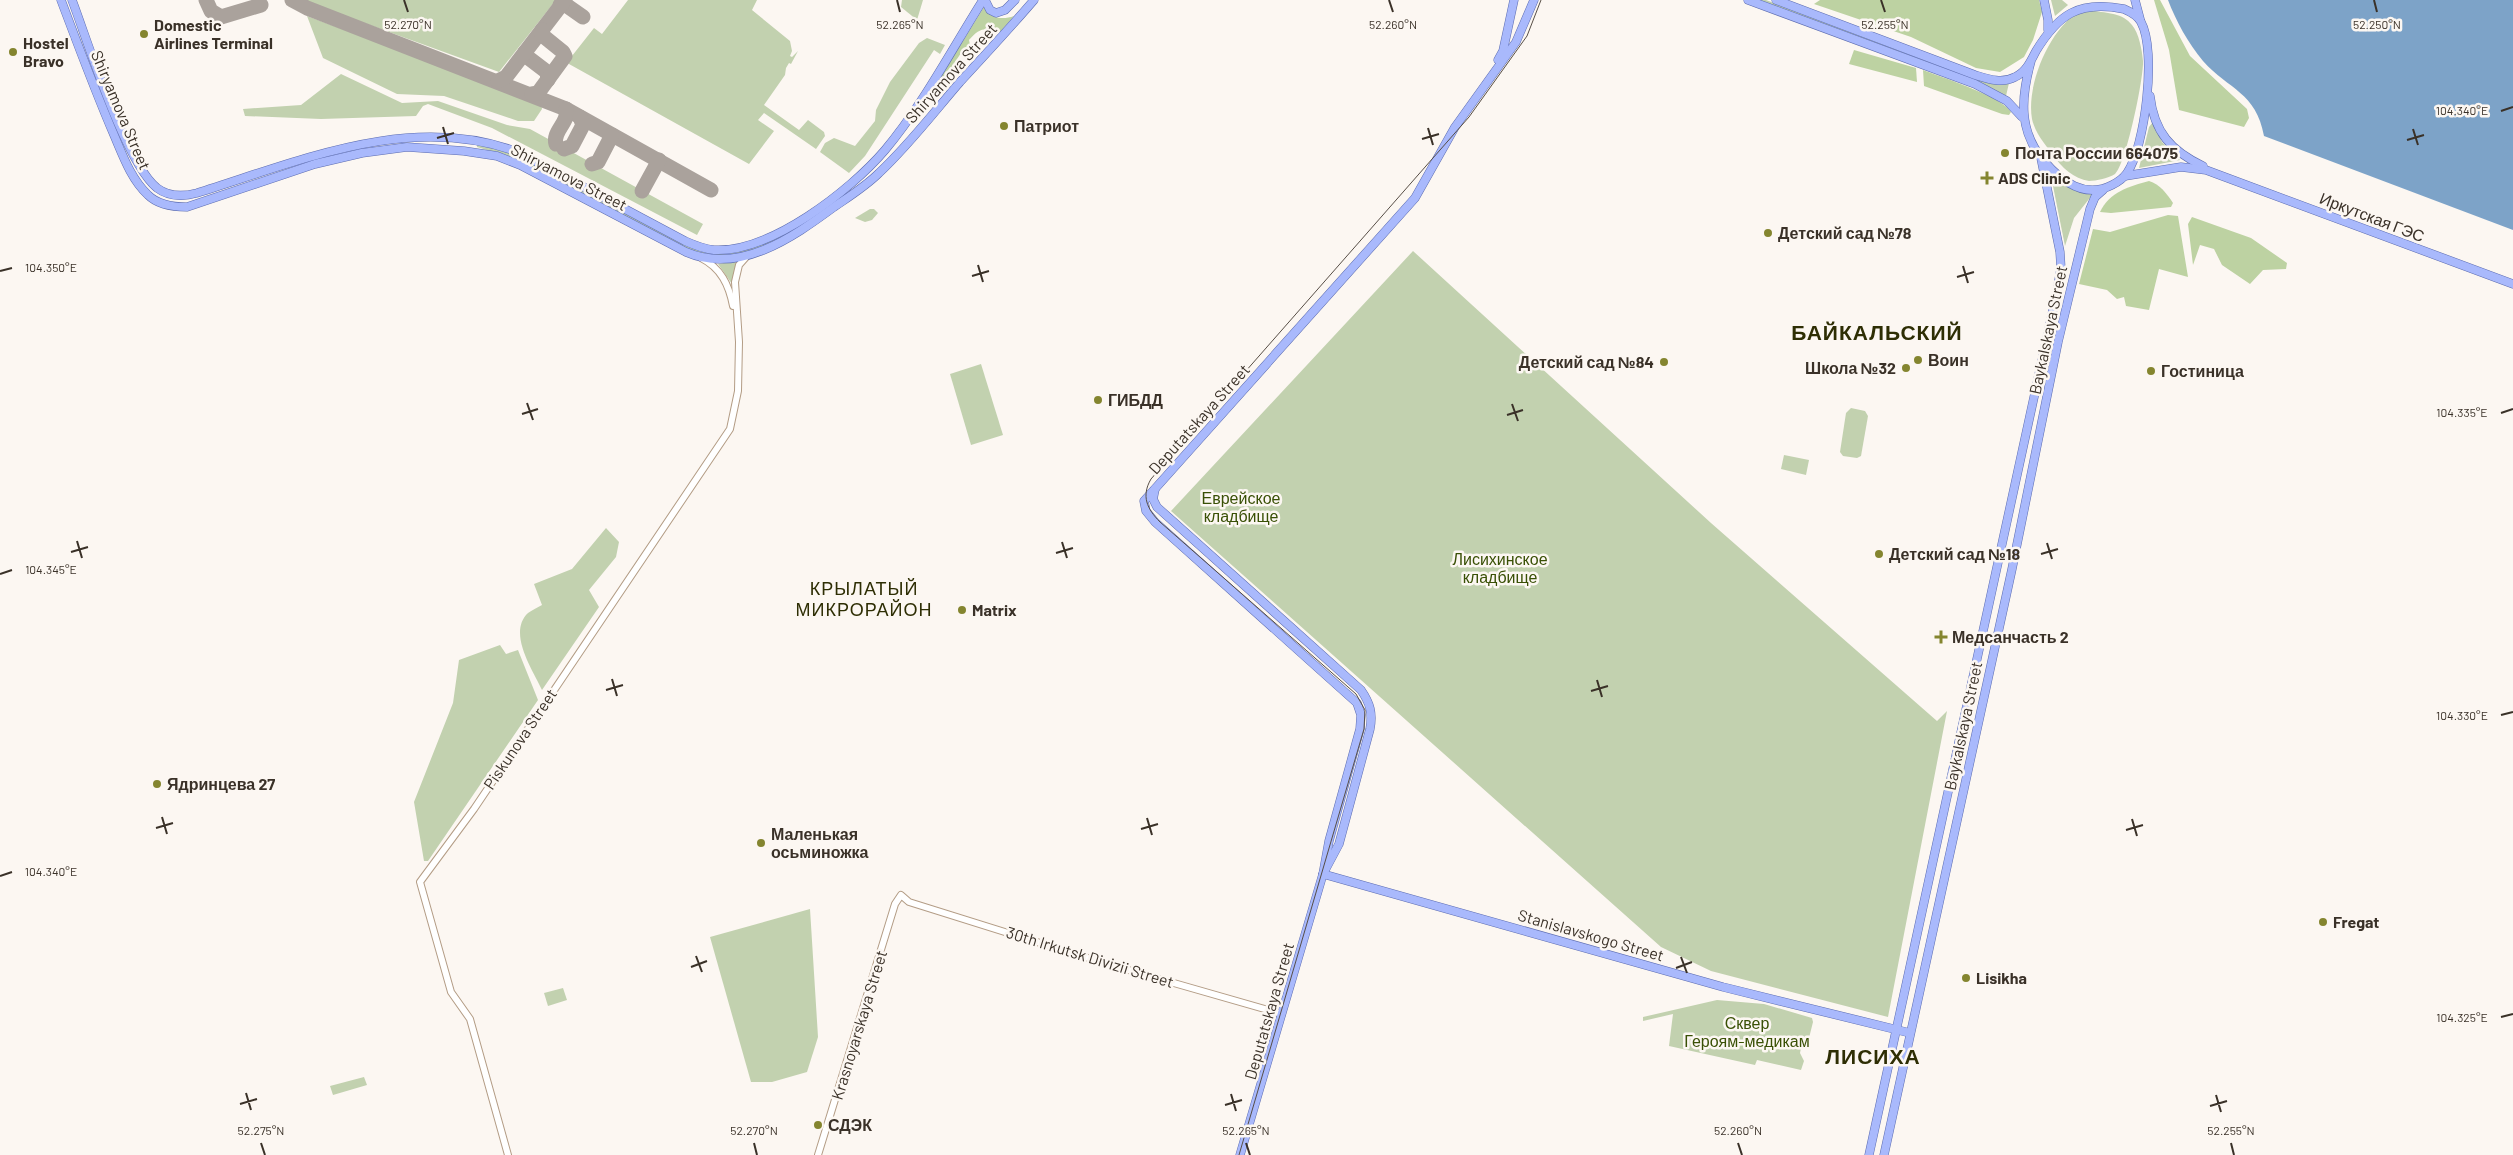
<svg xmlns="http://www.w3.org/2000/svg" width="2513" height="1155" font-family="Barlow,sans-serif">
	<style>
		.green { fill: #c2d1af }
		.forest { fill: #bdd2a2 }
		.water { fill: #7da3c8 }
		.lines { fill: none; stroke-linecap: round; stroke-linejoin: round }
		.taxiway { stroke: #aaa29c; stroke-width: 15 }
		.minor-casing { stroke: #b39c85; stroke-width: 8 }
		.major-casing { stroke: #5c6cb0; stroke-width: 9 }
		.minor { stroke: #fff; stroke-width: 6 }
		.major { stroke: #a9b9fc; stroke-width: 8 }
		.tram { stroke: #574e46; stroke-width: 1 }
		.ticks { fill: none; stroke: #3a3128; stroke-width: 2 }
		.poi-dot { fill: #84852f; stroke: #fcf7f2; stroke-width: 2 }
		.labels { text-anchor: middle; stroke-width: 5; stroke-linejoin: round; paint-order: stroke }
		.poi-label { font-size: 16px; font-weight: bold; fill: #3a3128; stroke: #fcf7f2; text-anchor: start }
		.street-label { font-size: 16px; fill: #3a3128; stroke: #fcf7f2 }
		.park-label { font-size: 16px; fill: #395005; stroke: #fcf7f2 }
		.neighbourhood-label { font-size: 18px; letter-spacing: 1px; fill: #2e2e04; stroke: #fcf7f2 }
		.district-label { font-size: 21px; font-weight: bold; letter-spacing: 1px; fill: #2e2e04; stroke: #fcf7f2 }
		.ticks-label { font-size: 12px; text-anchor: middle; fill: #3a3128; stroke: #fcf7f2; stroke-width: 5; stroke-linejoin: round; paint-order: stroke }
	</style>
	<rect width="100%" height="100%" fill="#fcf7f2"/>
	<g class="green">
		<polygon points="301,0 556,0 499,72"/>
		<polygon points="628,0 757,0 752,10 790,41 792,51 790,56 792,57 798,51 791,64 789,63 786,68 785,75 764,105 799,130 808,120 824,132 825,136 816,149 764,113 758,120 774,131 749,164 569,64 568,61 594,28 602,34"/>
		<polygon points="902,0 923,0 917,20 901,7"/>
		<polygon points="1753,0 1766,0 1980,79 2009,83 2006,96 1979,82"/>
		<polygon points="2051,0 2062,0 2068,5 2055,16"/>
		<path d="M2094,11C2107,13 2123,13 2132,25C2139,33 2142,50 2143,61C2144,77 2126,165 2115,174C2109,178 2096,181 2089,181C2074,179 2061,167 2053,155C2045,144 2035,133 2032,119C2026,86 2049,29 2079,12C2083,10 2090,11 2094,11Z"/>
		<polygon points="307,16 541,103 542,109 534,121 518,121 444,96 397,94 323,58"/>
		<polygon points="927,38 945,45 940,54 934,50 865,156 849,173 820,152 825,143 834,138 855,146 875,121 876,110 890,82 919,43"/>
		<polygon points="341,74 402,103 438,101 507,125 530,129 703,224 697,235 492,128 428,104 423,106 416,116 321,119 245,116 243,109 301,105"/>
		<polygon points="2153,122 2162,142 2180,160 2139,168 2149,127"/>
		<path d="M477,143L518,155L683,244C724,264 759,240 797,225C775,248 736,259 704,255C696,254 687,249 679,245L517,159L477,147Z"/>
		<polygon points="2054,178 2071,189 2093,194 2074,218 2065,246 2052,181"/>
		<polygon points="870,209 874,209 878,213 872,220 865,222 855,218"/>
		<polygon points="1413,251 1711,523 1937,721 1947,711 1888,1017 1711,971 1661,947 1171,511"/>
		<polygon points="736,261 733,284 732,284 718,264"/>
		<polygon points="981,364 1003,435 971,445 950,374"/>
		<polygon points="1851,408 1865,411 1868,416 1861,456 1857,458 1843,456 1840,452 1846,413"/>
		<polygon points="1784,455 1809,460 1806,475 1781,469"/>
		<path d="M606,528L619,542L616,557L589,590L599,607L542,690C533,670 507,633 528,613C532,610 537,608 542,605L534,584L572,569Z"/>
		<polygon points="500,645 506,654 518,650 538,700 428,861 424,861 414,802 453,703 459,660"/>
		<polygon points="810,909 818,1037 807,1072 772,1082 751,1082 710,937"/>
		<polygon points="563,988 567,1000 548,1006 544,993"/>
		<polygon points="1717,1000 1764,1004 1812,1018 1813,1022 1808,1042 1802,1043 1800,1053 1804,1061 1801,1070 1757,1060 1755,1065 1669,1046 1673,1014 1643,1021 1643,1017"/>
		<polygon points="364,1077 367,1085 333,1095 330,1086"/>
	</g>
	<g class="forest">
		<polygon points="1820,0 2039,0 2042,12 2033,40 2024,57 2000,72 1976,68 1911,37 1814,4"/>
		<polygon points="2154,0 2160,0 2190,56 2247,109 2249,118 2244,127 2179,110 2169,50"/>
		<path d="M984,7C990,19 1003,20 1014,16L1000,32C985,27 979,28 969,40L970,45L966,52L961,53L931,98L929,96Z"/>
		<polygon points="1854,50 1916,68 1917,82 1849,64"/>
		<path d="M1923,70C1941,77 2003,97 2011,112L2009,115L2002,114L1924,86Z"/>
		<path d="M2149,181C2160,184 2167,194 2173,203L2171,207L2111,213L2100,212C2109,192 2130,186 2149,181Z"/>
		<polygon points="2168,215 2178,216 2188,277 2159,269 2149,310 2126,306 2124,297 2117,299 2107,290 2079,284 2093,229 2110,232"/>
		<polygon points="2192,217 2251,238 2287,263 2286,269 2263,270 2250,284 2222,265 2214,249 2200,245 2193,265 2188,224"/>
	</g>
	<path class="water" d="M2168,0H2513V230L2264,136C2256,92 2229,90 2203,61C2188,43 2176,21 2168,0Z"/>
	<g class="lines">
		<g class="taxiway">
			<polyline points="206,0 211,11 221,17 261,5"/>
			<polyline points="292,0 307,8 566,109 711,190"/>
			<polyline points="560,5 566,5 583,17"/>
			<polyline points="525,52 526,56 547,72 548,80"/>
			<polyline points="498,81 506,77 565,0"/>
			<polyline points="532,94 538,93 565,56 563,52 542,35 542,30"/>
			<path d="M556,144C552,131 570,122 566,109"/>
			<polyline points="564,149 572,146 583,125 580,117"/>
			<polyline points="592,164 598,162 612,135"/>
			<polyline points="642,191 659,160"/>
		</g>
		<g class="minor-casing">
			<g id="minor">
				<path d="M701,258C721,268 729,285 733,306"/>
				<polyline points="508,1155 470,1019 451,992 420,882 474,809 730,429 738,391 739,342 735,282 739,265 747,256"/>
				<polyline points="818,1155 895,904 901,895 909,902 1104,963 1282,1014"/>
			</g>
		</g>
		<g class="major-casing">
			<g id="major">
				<path d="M61,0C78,45 95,91 114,135C123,156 131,179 148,195C158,205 173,207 187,207L315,164L362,153L407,147L464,151L497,156L520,165L686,252C739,275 792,238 834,207C850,196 866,186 879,173C909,145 934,112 960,82C985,55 1010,28 1034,0"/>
				<path d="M72,0C88,42 125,162 157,188C169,197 182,197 197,193C300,161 413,111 520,153L685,241C694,245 703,249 714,250C770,253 850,191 885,150C922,106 952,49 983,0"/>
				<polyline points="985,0 990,10 996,13 1005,10 1015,0"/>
				<polyline points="1748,0 1975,84 2007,101 2022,117"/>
				<path d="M1776,0L1975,75C1988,79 2002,84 2015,77C2026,72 2031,61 2036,51C2058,15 2078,0 2124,9C2131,12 2138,16 2141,22C2157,51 2145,147 2127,173C2123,179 2118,182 2112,185C2085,199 2062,182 2044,161C2018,131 2021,97 2031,61"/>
				<polyline points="2044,0 2048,20 2048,30"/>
				<polyline points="2135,0 2140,19"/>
				<polyline points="1498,60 1503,51 1514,0"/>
				<path d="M2150,96C2154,132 2171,151 2203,166"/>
				<polyline points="2125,176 2181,167 2206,170 2513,284"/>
				<path d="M1155,489L1153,499L1157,507L1361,690C1370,703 1373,713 1370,729L1339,844L1323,874L1240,1155"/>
				<polyline points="1323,874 1329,841 1360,729 1361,715 1357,703 1155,522 1146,511 1144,501 1415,198 1455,127 1516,42 1534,0"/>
				<polyline points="1323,874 1723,987 1910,1033"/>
				<polyline points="1869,1155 2056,296 2061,268 2060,252 2041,158"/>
				<polyline points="1884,1155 2012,569 2058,342 2090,209 2095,197 2103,190"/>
			</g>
		</g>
		<use href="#minor" class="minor"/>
		<use href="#major" class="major"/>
		<path class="tram" d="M1239,1155L1364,729L1365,710L1356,694L1160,522C1147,509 1141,496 1151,479L1469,117L1527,36L1541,0"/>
	</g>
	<path class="ticks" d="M404,0L408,12M897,0L900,12M1389,0L1393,12M1881,0L1885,12M2374,0L2377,12M2501,111L2513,107M443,127L448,144M1428,128L1433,145M2413,129L2418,145M437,138L454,133M1422,139L1439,134M2407,140L2424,135M978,265L983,282M1963,266L1968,283M0,271L12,268M972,276L989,271M1957,277L1974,272M527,403L533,420M1512,404L1518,421M2501,413L2513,409M522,414L538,409M1507,415L1523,410M77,541L82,558M1062,542L1067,558M2047,543L2052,559M71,552L88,547M1056,553L1073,548M2041,554L2058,549M0,574L12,570M612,679L617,696M1597,680L1602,697M606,690L623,685M1591,691L1608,686M2501,715L2513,712M162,817L167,834M1147,818L1152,835M2132,819L2137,836M156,828L173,823M1141,829L1158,824M2126,830L2143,825M0,876L12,872M696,956L702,972M1681,957L1687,973M691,967L707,961M1676,968L1692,962M2501,1017L2513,1014M246,1093L251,1110M1231,1094L1236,1111M2216,1095L2221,1112M240,1104L257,1099M1225,1105L1242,1100M2210,1106L2227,1101M261,1143L265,1155M754,1143L757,1155M1246,1143L1250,1155M1738,1143L1742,1155M2231,1143L2234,1155"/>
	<g class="poi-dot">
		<circle cx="144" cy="34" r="5"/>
		<circle cx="13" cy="52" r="5"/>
		<circle cx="1004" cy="126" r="5"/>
		<circle cx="2005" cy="153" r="5"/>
		<path d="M1984.5 170.5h5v5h5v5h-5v5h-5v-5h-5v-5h5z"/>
		<circle cx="1768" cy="233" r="5"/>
		<circle cx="1918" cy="360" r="5"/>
		<circle cx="1664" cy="362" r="5"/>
		<circle cx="1906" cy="368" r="5"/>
		<circle cx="2151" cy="371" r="5"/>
		<circle cx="1098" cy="400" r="5"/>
		<circle cx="1879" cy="554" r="5"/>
		<circle cx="962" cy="610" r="5"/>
		<path d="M1938.5 629.5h5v5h5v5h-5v5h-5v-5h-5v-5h5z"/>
		<circle cx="157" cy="784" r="5"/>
		<circle cx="761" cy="843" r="5"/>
		<circle cx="2323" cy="922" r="5"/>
		<circle cx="1966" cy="978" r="5"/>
		<circle cx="818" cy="1125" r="5"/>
	</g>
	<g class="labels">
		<g class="poi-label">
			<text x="154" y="31">Domestic<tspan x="154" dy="18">Airlines Terminal</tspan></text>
			<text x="23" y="49">Hostel<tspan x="23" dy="18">Bravo</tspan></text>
			<text x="1014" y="132">Патриот</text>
			<text x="2015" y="159">Почта России 664075</text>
			<text x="1998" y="184">ADS Clinic</text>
			<text x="1778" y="239">Детский сад №78</text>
			<text x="1928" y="366">Воин</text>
			<text x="1654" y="368" text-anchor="end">Детский сад №84</text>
			<text x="1896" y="374" text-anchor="end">Школа №32</text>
			<text x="2161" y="377">Гостиница</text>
			<text x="1108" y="406">ГИБДД</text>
			<text x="1889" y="560">Детский сад №18</text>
			<text x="972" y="616">Matrix</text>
			<text x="1952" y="643">Медсанчасть 2</text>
			<text x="167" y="790">Ядринцева 27</text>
			<text x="771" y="840">Маленькая<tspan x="771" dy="18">осьминожка</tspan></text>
			<text x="2333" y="928">Fregat</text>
			<text x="1976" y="984">Lisikha</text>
			<text x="828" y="1131">СДЭК</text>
		</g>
		<g class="street-label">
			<text transform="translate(951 73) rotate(-48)" y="6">Shiryamova Street</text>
			<text transform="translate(121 110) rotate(67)" y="6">Shiryamova Street</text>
			<text transform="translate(569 177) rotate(27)" y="6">Shiryamova Street</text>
			<text transform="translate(2372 217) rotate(21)" y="6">Иркутская ГЭС</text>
			<text transform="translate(2048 330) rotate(-78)" y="6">Baykalskaya Street</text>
			<text transform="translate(1199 419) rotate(-48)" y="6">Deputatskaya Street</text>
			<text transform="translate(1963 726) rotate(-78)" y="6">Baykalskaya Street</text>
			<text transform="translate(520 739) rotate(-56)" y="6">Piskunova Street</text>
			<text transform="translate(1591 935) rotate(16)" y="6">Stanislavskogo Street</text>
			<text transform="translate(1090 957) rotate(17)" y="6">30th Irkutsk Divizii Street</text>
			<text transform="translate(1269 1011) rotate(-74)" y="6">Deputatskaya Street</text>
			<text transform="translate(859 1025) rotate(-73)" y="6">Krasnoyarskaya Street</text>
		</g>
		<g class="park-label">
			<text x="1241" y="504">Еврейское<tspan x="1241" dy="18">кладбище</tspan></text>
			<text x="1500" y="565">Лисихинское<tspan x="1500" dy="18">кладбище</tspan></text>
			<text x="1747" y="1029">Сквер<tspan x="1747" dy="18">Героям-медикам</tspan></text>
		</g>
		<g class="neighbourhood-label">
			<text x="864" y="595">КРЫЛАТЫЙ<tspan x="864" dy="21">МИКРОРАЙОН</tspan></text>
		</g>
		<g class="district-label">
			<text x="1877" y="340">БАЙКАЛЬСКИЙ</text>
			<text x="1873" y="1064">ЛИСИХА</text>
		</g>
	</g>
	<g class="ticks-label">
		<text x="408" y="29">52.270°N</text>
		<text x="900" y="29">52.265°N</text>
		<text x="1393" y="29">52.260°N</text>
		<text x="1885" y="29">52.255°N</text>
		<text x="2377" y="29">52.250°N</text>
		<text x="2462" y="115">104.340°E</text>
		<text x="51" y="272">104.350°E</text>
		<text x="2462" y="417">104.335°E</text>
		<text x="51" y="574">104.345°E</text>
		<text x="2462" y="720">104.330°E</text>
		<text x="51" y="876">104.340°E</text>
		<text x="2462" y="1022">104.325°E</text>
		<text x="261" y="1135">52.275°N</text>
		<text x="754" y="1135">52.270°N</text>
		<text x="1246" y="1135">52.265°N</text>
		<text x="1738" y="1135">52.260°N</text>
		<text x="2231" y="1135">52.255°N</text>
	</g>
</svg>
